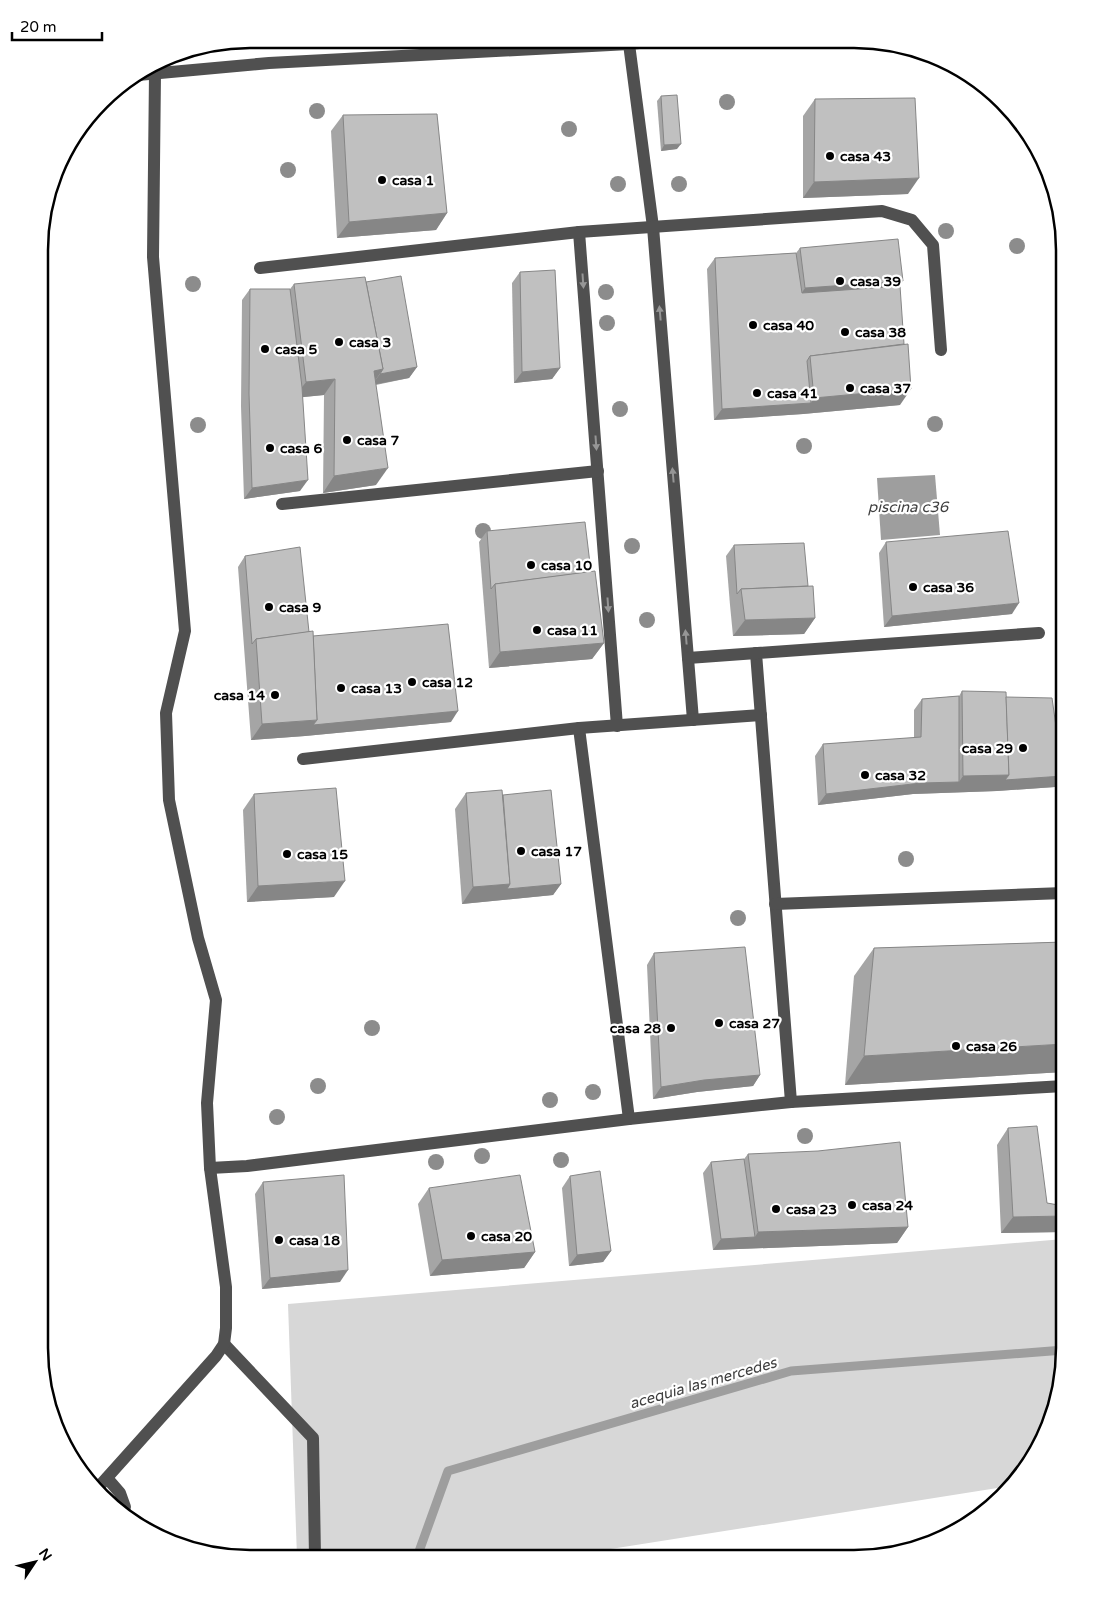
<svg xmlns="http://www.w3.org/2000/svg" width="1103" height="1597" font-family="'Varela Round',sans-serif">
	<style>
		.green { fill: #d7d7d7 }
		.water { fill: #9e9e9e }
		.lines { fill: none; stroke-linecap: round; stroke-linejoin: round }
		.stream { stroke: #9e9e9e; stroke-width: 9 }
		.minor { stroke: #505050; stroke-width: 12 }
		.tree { fill: #8c8c8c }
		.wall { fill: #a5a5a5 }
		.shaded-wall { fill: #868686 }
		.building { fill: #c0c0c0; stroke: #868686 }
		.oneway { fill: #969696 }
		.poi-dot { fill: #000; stroke: #fff; stroke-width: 2 }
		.labels { text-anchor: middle; stroke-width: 4.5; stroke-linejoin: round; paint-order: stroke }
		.poi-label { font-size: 14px; font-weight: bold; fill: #000; stroke: #fff; text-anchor: start }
		.water-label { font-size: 15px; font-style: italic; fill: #3f3f3f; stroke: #fff }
		.rim { fill: none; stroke: #000; stroke-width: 2.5 }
	</style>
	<rect width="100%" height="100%" fill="#fff"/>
	<polygon class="green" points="1064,1239 1064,1362 1053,1416 1029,1465 1010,1486 560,1557 297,1557 288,1304"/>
	<polygon class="water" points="935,475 940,535 881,540 877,478"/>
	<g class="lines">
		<polyline class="stream" points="417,1557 448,1471 791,1371 1064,1350"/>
		<g class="minor">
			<polyline points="629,44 653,227 693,720"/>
			<polyline points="138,75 269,63 629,44 671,40"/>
			<polyline points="579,232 617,726"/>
			<polyline points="260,268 579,232 882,211 912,220 933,245 941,350"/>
			<polyline points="282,504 598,471"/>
			<polyline points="756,653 791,1102"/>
			<polyline points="688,658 1039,633"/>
			<polyline points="579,728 629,1119"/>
			<polyline points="303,759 579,728 761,715"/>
			<polyline points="775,904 1064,893"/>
			<polyline points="210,1168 247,1166 629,1119 791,1102 1064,1086"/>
			<polyline points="224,1344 313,1438 315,1557"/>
			<polyline points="107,1478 120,1493 125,1507 122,1514"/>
			<polyline points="95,1491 216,1356 224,1344 226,1328 226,1287 210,1168 207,1103 216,1000 198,938 169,800 166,713 185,631 153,257 155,74"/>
		</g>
	</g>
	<g class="tree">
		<circle cx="727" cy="102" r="8"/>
		<circle cx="317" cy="111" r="8"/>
		<circle cx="569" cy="129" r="8"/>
		<circle cx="288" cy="170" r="8"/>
		<circle cx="618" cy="184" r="8"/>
		<circle cx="679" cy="184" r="8"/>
		<circle cx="946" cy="231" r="8"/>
		<circle cx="1017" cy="246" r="8"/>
		<circle cx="193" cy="284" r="8"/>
		<circle cx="606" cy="292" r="8"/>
		<circle cx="607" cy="323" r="8"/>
		<circle cx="620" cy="409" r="8"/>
		<circle cx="935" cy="424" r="8"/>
		<circle cx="198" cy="425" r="8"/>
		<circle cx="804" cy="446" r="8"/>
		<circle cx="483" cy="531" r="8"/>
		<circle cx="632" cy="546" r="8"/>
		<circle cx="647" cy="620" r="8"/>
		<circle cx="906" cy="859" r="8"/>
		<circle cx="738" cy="918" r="8"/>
		<circle cx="372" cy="1028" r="8"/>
		<circle cx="318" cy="1086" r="8"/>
		<circle cx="593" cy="1092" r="8"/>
		<circle cx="550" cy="1100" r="8"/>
		<circle cx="277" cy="1117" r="8"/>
		<circle cx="805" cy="1136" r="8"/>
		<circle cx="482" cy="1156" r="8"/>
		<circle cx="561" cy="1160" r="8"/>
		<circle cx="436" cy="1162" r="8"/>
	</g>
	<g class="wall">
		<polygon points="661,96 677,149 661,151 657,101"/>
		<polygon points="815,99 908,194 803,198 803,116"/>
		<polygon points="343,115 447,213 436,230 337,238 331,131"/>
		<polygon points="800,248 900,286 900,405 803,414 714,420 707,269 715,258 796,253"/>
		<polygon points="520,272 560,368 552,379 514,383 512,283"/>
		<polygon points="366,282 417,367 409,378 376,385 376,485 323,493 324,395 303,397 300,491 244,499 241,406 242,300 250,289 290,289 294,284"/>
		<polygon points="487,531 591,572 604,643 592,659 489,668 479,542"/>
		<polygon points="886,542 1012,614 884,627 879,553"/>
		<polygon points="734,545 808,586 815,618 804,634 733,636 730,605 726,556"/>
		<polygon points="245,556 313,636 451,722 305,736 251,740 238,567"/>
		<polygon points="962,691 1006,697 1055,787 997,791 913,794 818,805 815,756 823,744 914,738 914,710 922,699 959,696"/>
		<polygon points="466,793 503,795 561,884 553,895 462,904 455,809"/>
		<polygon points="254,794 334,897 247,902 243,810"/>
		<polygon points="1064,942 1064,1072 845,1085 854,976 874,948"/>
		<polygon points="654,953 760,1075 753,1086 697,1092 653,1099 647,965"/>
		<polygon points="1008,1128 1047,1203 1064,1206 1064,1231 1063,1232 1001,1233 997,1145"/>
		<polygon points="748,1154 908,1227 897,1243 713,1250 703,1173 711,1162 744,1159"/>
		<polygon points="570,1176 611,1251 603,1262 569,1266 562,1188"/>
		<polygon points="263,1182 340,1282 262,1289 255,1194"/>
		<polygon points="429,1188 535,1252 524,1268 430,1276 418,1204"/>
	</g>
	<g class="shaded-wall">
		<polygon points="681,144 677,149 661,151 664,145"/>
		<polygon points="919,178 908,194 803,198 814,182"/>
		<polygon points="447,213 436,230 337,238 349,222"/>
		<polygon points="903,281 892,297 794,305 805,288"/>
		<polygon points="417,367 409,378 372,385 380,374"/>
		<polygon points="560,368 552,379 514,383 522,372"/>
		<polygon points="383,369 372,385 374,371"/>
		<polygon points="335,379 324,395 294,398 306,382"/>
		<polygon points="911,389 900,405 803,414 714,420 722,409 811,403 814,398"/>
		<polygon points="388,468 376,485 323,493 334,476"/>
		<polygon points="308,480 300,491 244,499 252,488"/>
		<polygon points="1019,603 1012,614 884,627 892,616"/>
		<polygon points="815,618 804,634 733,636 745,620"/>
		<polygon points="604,643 592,659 489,668 500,652"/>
		<polygon points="458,711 451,722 305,736 251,740 262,724"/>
		<polygon points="1009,775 1063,776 1055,787 997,791 913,794 818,805 826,794 921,783 959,782 963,776"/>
		<polygon points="345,881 334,897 247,902 258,886"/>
		<polygon points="510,884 561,884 553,895 462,904 473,887"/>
		<polygon points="1064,1044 1064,1072 845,1085 864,1056"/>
		<polygon points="760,1075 753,1086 697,1092 653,1099 661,1087 704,1080"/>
		<polygon points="1064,1216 1064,1231 1063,1232 1001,1233 1013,1217"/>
		<polygon points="908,1227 897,1243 713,1250 721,1239 755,1237 758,1232"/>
		<polygon points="611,1251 603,1262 569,1266 577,1255"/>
		<polygon points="535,1252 524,1268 430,1276 442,1260"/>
		<polygon points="348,1270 340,1282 262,1289 270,1278"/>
	</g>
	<g class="building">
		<polygon points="677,95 681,144 664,145 661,96"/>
		<polygon points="915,98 919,178 814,182 815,99"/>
		<polygon points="437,114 447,213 349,222 343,115"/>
		<polygon points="898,239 903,281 805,288 800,248"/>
		<polygon points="796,253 802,293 900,286 904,344 810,356 807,361 811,403 722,409 715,258"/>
		<polygon points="555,270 560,368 522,372 520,272"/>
		<polygon points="401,276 417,367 380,374 383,369 366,282"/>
		<polygon points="365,277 383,369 374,371 388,468 334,476 335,379 306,382 294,284"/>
		<polygon points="250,289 290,289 302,387 308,480 252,488 249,394"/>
		<polygon points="908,344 911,389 814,398 810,356"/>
		<polygon points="585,522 591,572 495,584 491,589 487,531"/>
		<polygon points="1008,531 1019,603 892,616 886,542"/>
		<polygon points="804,543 808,586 741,589 737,594 734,545"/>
		<polygon points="300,547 309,632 256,639 252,644 245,556"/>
		<polygon points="595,571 604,643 500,652 495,584"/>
		<polygon points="813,586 815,618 745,620 741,589"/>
		<polygon points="448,624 458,711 313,725 317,720 313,636"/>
		<polygon points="313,631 317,720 262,724 256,639"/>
		<polygon points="962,691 1006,692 1009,775 963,776"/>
		<polygon points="959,696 959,782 921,783 826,794 823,744 921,737 922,699"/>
		<polygon points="1006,697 1052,698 1063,776 1005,780 1009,775"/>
		<polygon points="336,788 345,881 258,886 254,794"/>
		<polygon points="502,790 510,884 473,887 466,793"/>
		<polygon points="551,790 561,884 507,889 510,884 503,795"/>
		<polygon points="1064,942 1064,1044 864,1056 874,948"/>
		<polygon points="745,947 760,1075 704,1080 661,1087 654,953"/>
		<polygon points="1037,1126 1047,1203 1064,1206 1064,1216 1013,1217 1008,1128"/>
		<polygon points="900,1142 908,1227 758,1232 748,1154 818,1151"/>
		<polygon points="744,1159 755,1237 721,1239 711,1162"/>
		<polygon points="600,1171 611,1251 577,1255 570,1176"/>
		<polygon points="344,1175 348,1270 270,1278 263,1182"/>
		<polygon points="520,1175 535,1252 442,1260 429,1188"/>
	</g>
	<defs><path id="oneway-solid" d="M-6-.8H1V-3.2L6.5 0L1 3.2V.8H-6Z" transform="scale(1.25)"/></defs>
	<g class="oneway">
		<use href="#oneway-solid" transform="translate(583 281) rotate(86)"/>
		<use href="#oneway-solid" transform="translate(660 313) rotate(-95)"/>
		<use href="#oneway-solid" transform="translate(596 443) rotate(86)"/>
		<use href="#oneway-solid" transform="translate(673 475) rotate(-95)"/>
		<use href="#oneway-solid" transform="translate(608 605) rotate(86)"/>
		<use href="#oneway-solid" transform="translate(686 637) rotate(-95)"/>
	</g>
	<g class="poi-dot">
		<circle cx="830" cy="156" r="5"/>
		<circle cx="382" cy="180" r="5"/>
		<circle cx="840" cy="281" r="5"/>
		<circle cx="753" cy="325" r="5"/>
		<circle cx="845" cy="332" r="5"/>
		<circle cx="339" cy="342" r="5"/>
		<circle cx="265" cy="349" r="5"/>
		<circle cx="850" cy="388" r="5"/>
		<circle cx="757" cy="393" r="5"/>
		<circle cx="347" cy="440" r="5"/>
		<circle cx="270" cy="448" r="5"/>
		<circle cx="531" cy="565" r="5"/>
		<circle cx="913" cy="587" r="5"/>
		<circle cx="269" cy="607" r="5"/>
		<circle cx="537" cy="630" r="5"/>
		<circle cx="412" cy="682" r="5"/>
		<circle cx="341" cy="688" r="5"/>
		<circle cx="275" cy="695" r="5"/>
		<circle cx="1023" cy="748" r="5"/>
		<circle cx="865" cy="775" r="5"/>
		<circle cx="521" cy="851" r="5"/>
		<circle cx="287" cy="854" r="5"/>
		<circle cx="719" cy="1023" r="5"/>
		<circle cx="671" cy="1028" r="5"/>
		<circle cx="956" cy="1046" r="5"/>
		<circle cx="852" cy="1205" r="5"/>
		<circle cx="776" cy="1209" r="5"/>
		<circle cx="471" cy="1236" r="5"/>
		<circle cx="279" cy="1240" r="5"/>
	</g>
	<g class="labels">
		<g class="poi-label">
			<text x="840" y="161">casa 43</text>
			<text x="392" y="185">casa 1</text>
			<text x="850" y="286">casa 39</text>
			<text x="763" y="330">casa 40</text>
			<text x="855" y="337">casa 38</text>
			<text x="349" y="347">casa 3</text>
			<text x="275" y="354">casa 5</text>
			<text x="860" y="393">casa 37</text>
			<text x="767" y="398">casa 41</text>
			<text x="357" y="445">casa 7</text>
			<text x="280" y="453">casa 6</text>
			<text x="541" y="570">casa 10</text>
			<text x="923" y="592">casa 36</text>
			<text x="279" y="612">casa 9</text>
			<text x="547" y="635">casa 11</text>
			<text x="422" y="687">casa 12</text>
			<text x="351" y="693">casa 13</text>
			<text x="265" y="700" text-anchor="end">casa 14</text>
			<text x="1013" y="753" text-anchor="end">casa 29</text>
			<text x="875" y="780">casa 32</text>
			<text x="531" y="856">casa 17</text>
			<text x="297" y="859">casa 15</text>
			<text x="729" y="1028">casa 27</text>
			<text x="661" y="1033" text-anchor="end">casa 28</text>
			<text x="966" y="1051">casa 26</text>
			<text x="862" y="1210">casa 24</text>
			<text x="786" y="1214">casa 23</text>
			<text x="481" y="1241">casa 20</text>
			<text x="289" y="1245">casa 18</text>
		</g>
		<g class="water-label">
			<text x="908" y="512">piscina c36</text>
			<text transform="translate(703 1383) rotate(-16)" y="5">acequia las mercedes</text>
		</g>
	</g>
	<path d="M0 0H1103V1597H0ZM250 48H854A202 202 0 0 1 1056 250V1348A202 202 0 0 1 854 1550H250A202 202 0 0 1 48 1348V250A202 202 0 0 1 250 48Z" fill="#fff" fill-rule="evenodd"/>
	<path class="rim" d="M250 48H854A202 202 0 0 1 1056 250V1348A202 202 0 0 1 854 1550H250A202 202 0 0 1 48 1348V250A202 202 0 0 1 250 48Z"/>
	<g transform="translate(35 1562) rotate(55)" stroke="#ffffff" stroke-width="4" paint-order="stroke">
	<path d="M0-4L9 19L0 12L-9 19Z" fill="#000000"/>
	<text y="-8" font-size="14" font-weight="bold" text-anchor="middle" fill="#000000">N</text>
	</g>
	<path d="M12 32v8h90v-8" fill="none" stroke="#000000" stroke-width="2.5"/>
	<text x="20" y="32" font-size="15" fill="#000000" stroke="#ffffff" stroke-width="4" paint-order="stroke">20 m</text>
</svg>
